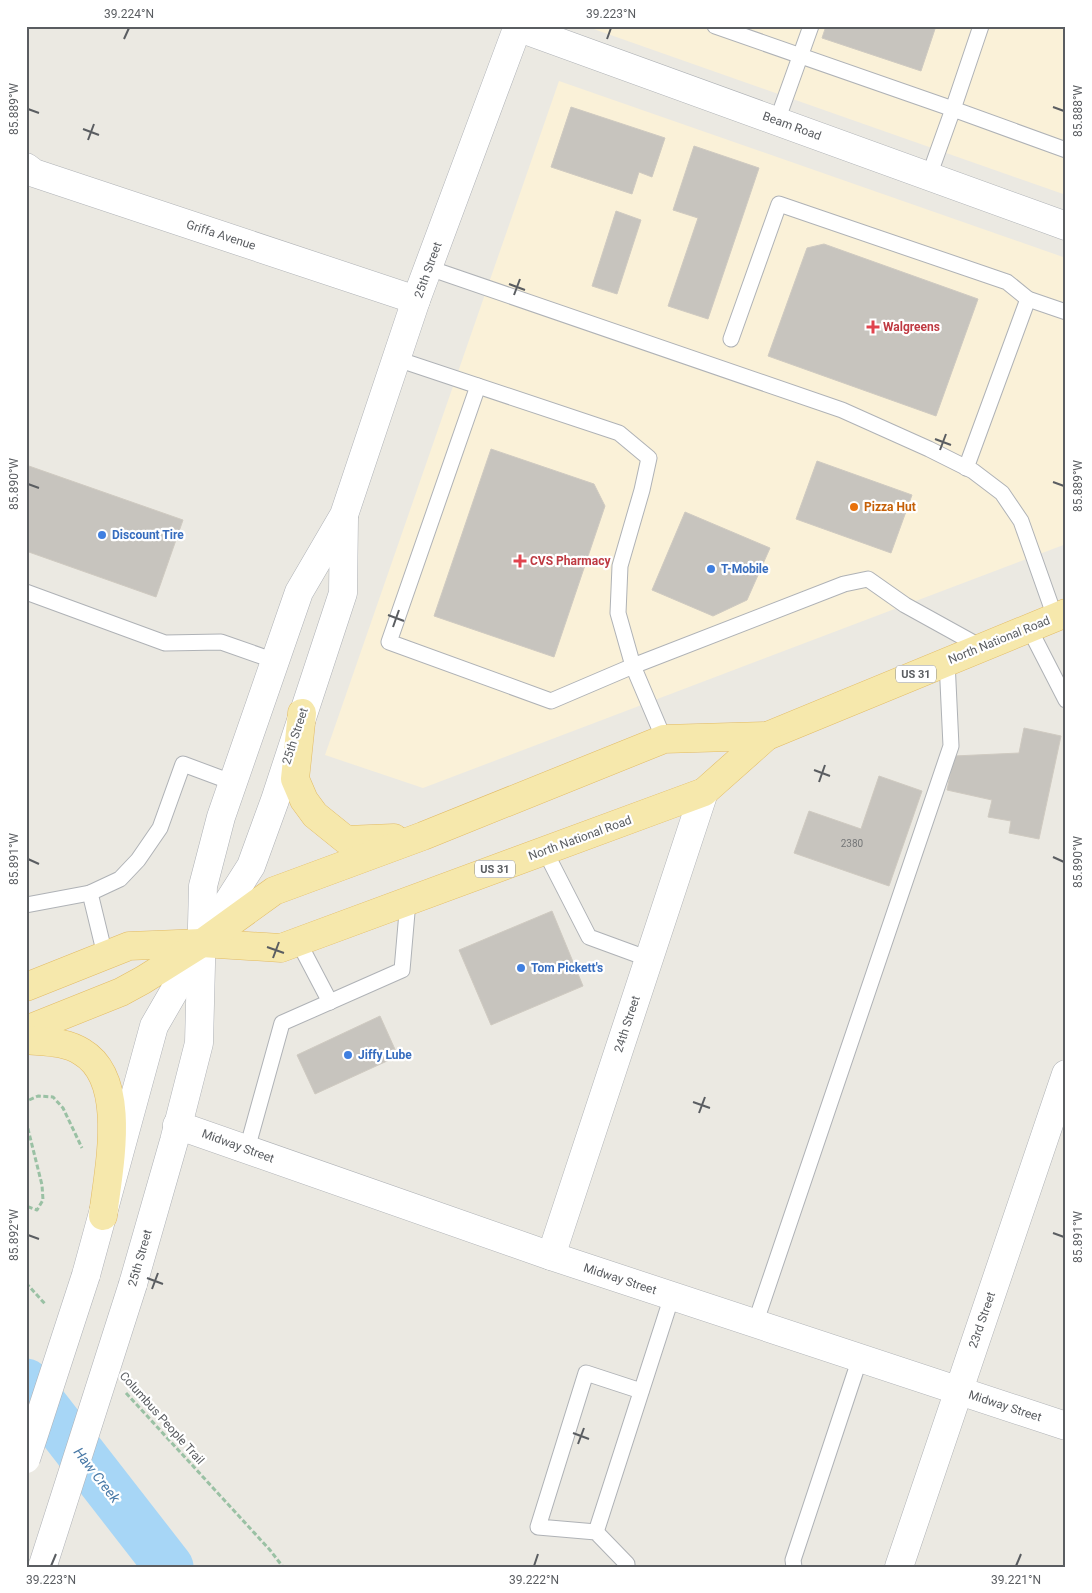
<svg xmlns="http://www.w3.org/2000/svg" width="1092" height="1593" font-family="Roboto,sans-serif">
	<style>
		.commercial { fill: #faf1d8 }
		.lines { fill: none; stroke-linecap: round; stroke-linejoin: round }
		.river { stroke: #a7d6f6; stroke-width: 49 }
		.building { fill: #c7c4be; stroke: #cfcac1 }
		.lane-casing { stroke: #afb2b6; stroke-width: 17 }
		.street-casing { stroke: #afb2b6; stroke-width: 29 }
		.secondary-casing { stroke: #aeb1b6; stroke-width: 29 }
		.primary-casing { stroke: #e2bb64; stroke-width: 29 }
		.path { stroke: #9ac1a4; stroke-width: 3; stroke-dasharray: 5 2.5; stroke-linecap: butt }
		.lane { stroke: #fff; stroke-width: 15 }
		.street { stroke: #fff; stroke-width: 28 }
		.secondary { stroke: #fff; stroke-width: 28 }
		.primary { stroke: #f6e8ac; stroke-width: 28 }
		.secondary-bridge-casing { stroke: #aeb1b6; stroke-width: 29; stroke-linecap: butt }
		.secondary-bridge { stroke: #fff; stroke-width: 28 }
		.ticks { fill: none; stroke: #5a5d61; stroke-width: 2 }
		.health-dot { fill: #e0444e; stroke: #fff; stroke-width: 2 }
		.food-dot { fill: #e8710a; stroke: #fff; stroke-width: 2 }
		.shop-dot { fill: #3f7fe0; stroke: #fff; stroke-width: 2 }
		.labels { text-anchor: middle; stroke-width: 4.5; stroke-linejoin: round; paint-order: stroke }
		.number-label { font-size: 10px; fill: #757778 }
		.shield { fill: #fff; stroke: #8c8e90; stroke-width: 1 }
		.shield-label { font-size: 11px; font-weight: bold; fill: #5a5d61 }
		.street-label { font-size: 12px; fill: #5a5d61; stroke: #fff }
		.health-label { font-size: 12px; font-weight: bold; fill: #be3a42; stroke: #fff; text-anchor: start }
		.food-label { font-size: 12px; font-weight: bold; fill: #c56008; stroke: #fff; text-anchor: start }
		.shop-label { font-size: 12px; font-weight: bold; fill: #366cbe; stroke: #fff; text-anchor: start }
		.water-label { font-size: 14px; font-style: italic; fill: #4778a6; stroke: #fff }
		.neatline { fill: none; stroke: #5a5d61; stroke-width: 2 }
		.ticks-label { font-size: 12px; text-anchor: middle; fill: #5a5d61 }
	</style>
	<rect width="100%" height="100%" fill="#ebe9e2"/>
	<g class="commercial">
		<polygon points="585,26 1066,26 1066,195"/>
		<polygon points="559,81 1066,258 1066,544 423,788 325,755"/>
	</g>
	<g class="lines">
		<polyline class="river" points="26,1383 169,1567"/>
	</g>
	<g class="building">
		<polygon points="826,26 936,26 921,71 822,38"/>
		<polygon points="571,107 665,138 652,177 639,172 632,194 551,167"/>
		<polygon points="694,146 759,168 708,319 668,306 698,218 673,210"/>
		<polygon points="616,211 641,220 617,294 592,286"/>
		<polygon points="824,244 978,299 936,416 768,356 807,248"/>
		<polygon points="491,449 594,484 605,506 554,657 434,616"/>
		<polygon points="817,461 912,495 891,553 796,519"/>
		<polygon points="26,465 183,520 156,597 26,551"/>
		<polygon points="685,512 770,548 747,600 713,616 652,590"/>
		<polygon points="1024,728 1061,736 1039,839 1009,833 1011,821 988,817 992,800 947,790 954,756 1019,753"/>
		<polygon points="879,776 922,791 889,886 794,853 809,811 861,829"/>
		<polygon points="552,911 583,986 491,1025 459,950"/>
		<polygon points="380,1016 398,1056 315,1094 297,1055"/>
	</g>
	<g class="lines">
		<g class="lane-casing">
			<g id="lane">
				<polyline points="715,26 953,109 981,26"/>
				<polyline points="777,121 811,26"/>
				<polyline points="929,176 953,109 1066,150"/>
				<polyline points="429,268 842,410 929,449 973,471 1002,493 1021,521 1055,617"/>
				<polyline points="731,339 779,204 1007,282 1028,299 1066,312"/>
				<polyline points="397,359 619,433 649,458 642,490 620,566 618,613 633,666 664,739"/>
				<polyline points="478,386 389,642 551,701 633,666 844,584 868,579 905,605 981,647"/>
				<polyline points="966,468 1028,299"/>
				<polyline points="26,592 165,643 221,642 275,661"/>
				<polyline points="1029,628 1066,700"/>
				<polyline points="545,851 589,937 649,959"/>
				<polyline points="26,905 90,893"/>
				<polyline points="298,941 330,1002"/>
				<polyline points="105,955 90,893 120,879 138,860 160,828 183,764 234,783"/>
				<polyline points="247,1149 282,1023 402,970 408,901"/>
				<polyline points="755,1324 951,746 947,661"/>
				<polyline points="596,1532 672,1296"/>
				<polyline points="627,1567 627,1564 596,1532 538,1527 586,1373 641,1391"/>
				<polyline points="794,1567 793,1560 860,1358"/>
			</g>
		</g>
		<g class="street-casing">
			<g id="street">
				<polyline points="517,27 1066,226"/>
				<polyline points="26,167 34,173 416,300"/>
				<polyline points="177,1125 551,1256 1066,1426"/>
				<polyline points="551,1256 704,792"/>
				<polyline points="899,1567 1066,1074"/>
			</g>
		</g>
		<g class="secondary-casing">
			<g id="secondary">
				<polyline points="86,1275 154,1026 202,943 251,866 275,800 343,593 344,518"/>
				<polyline points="133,1284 174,1141 199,1043 203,886 221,817 299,592 344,515 416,300 518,26"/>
			</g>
		</g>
		<g class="primary-casing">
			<g id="primary">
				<polyline points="302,713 295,779 304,800 315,815 346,840 394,838"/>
				<polyline points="26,987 129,946 202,943 281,948 704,792 767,736 1066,613"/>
				<polyline points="26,1030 121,992 143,980 202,943 274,891 423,836 664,739 767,736"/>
				<path d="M26,1040C45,1042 65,1041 82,1052C129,1080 108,1171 103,1216"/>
			</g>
		</g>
		<g class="path">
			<polyline points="26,1106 27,1101 38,1096 53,1097 63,1108 82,1148"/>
			<polyline points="26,1121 42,1185 43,1200 37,1210 26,1206"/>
			<polyline points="26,1283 46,1305"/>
			<polyline points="126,1393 270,1550 283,1567"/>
		</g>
		<use href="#lane" class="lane"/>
		<use href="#street" class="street"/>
		<use href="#secondary" class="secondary"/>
		<use href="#primary" class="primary"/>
		<g class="secondary-bridge-casing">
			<g id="secondary-bridge">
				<polyline points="26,1459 86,1275"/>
				<polyline points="43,1565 133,1284"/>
			</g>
		</g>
		<use href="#secondary-bridge" class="secondary-bridge"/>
	</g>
	<path class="ticks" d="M124,39L129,28M607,39L611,28M1053,107L1064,111M28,109L39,113M83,129L99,135M88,140L94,124M509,284L525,290M514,295L520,279M935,439L951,445M940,450L946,434M1053,482L1064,486M28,484L39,488M388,615L404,621M393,627L399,610M814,770L830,776M819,782L825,765M1053,857L1064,862M28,859L39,864M267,947L284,953M273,958L279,942M693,1102L710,1108M699,1113L705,1097M1053,1233L1064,1237M28,1235L39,1239M147,1278L163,1284M152,1289L158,1273M573,1433L589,1439M578,1444L584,1428M51,1566L56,1554M534,1566L538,1554M1016,1566L1021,1554"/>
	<g class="health-dot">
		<path d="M870.5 319.5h5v5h5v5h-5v5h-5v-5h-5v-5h5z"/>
		<path d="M517.5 553.5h5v5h5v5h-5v5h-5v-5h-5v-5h5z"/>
	</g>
	<circle class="food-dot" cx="854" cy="507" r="5"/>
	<g class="shop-dot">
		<circle cx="102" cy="535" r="5"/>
		<circle cx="711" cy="569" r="5"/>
		<circle cx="521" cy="968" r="5"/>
		<circle cx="348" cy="1055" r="5"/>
	</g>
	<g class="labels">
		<g class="number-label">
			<text x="852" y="847">2380</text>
		</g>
		<g class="shield">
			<rect x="896" y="665.5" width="40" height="17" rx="4"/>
			<rect x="475" y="860.5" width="40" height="17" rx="4"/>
		</g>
		<g class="shield-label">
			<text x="916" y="678">US 31</text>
			<text x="495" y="873">US 31</text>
		</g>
		<g class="street-label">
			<text transform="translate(792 126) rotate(20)" y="4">Beam Road</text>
			<text transform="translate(221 235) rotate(18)" y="4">Griffa Avenue</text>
			<text transform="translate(428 270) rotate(-70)" y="4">25th Street</text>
			<text transform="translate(999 640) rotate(-22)" y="4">North National Road</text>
			<text transform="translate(295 736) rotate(-72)" y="4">25th Street</text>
			<text transform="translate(580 838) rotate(-20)" y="4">North National Road</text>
			<text transform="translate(627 1024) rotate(-72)" y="4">24th Street</text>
			<text transform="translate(238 1146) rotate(20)" y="4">Midway Street</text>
			<text transform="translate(140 1258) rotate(-74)" y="4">25th Street</text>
			<text transform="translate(620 1279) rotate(18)" y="4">Midway Street</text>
			<text transform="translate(982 1320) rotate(-71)" y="4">23rd Street</text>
			<text transform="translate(1005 1406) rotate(18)" y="4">Midway Street</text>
			<text transform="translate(162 1418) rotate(48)" y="4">Columbus People Trail</text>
		</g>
		<g class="health-label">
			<text x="883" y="331">Walgreens</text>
			<text x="530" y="565">CVS Pharmacy</text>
		</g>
		<g class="food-label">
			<text x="864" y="511">Pizza Hut</text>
		</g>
		<g class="shop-label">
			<text x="112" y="539">Discount Tire</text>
			<text x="721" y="573">T-Mobile</text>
			<text x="531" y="972">Tom Pickett's</text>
			<text x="358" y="1059">Jiffy Lube</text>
		</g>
		<g class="water-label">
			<text transform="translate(97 1475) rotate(52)" y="5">Haw Creek</text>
		</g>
	</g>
	<rect width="1092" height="1593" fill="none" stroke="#ffffff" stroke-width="55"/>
	<rect x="28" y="28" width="1036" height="1538" class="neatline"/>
	<g class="ticks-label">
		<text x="129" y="18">39.224°N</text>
		<text x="611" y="18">39.223°N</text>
		<text transform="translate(14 109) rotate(-90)" y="4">85.889°W</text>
		<text transform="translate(1078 111) rotate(-90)" y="4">85.888°W</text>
		<text transform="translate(14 484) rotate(-90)" y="4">85.890°W</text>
		<text transform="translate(1078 486) rotate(-90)" y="4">85.889°W</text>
		<text transform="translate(14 859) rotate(-90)" y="4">85.891°W</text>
		<text transform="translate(1078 862) rotate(-90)" y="4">85.890°W</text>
		<text transform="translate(14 1235) rotate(-90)" y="4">85.892°W</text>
		<text transform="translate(1078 1237) rotate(-90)" y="4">85.891°W</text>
		<text x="51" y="1584">39.223°N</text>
		<text x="534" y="1584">39.222°N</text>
		<text x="1016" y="1584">39.221°N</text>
	</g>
</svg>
